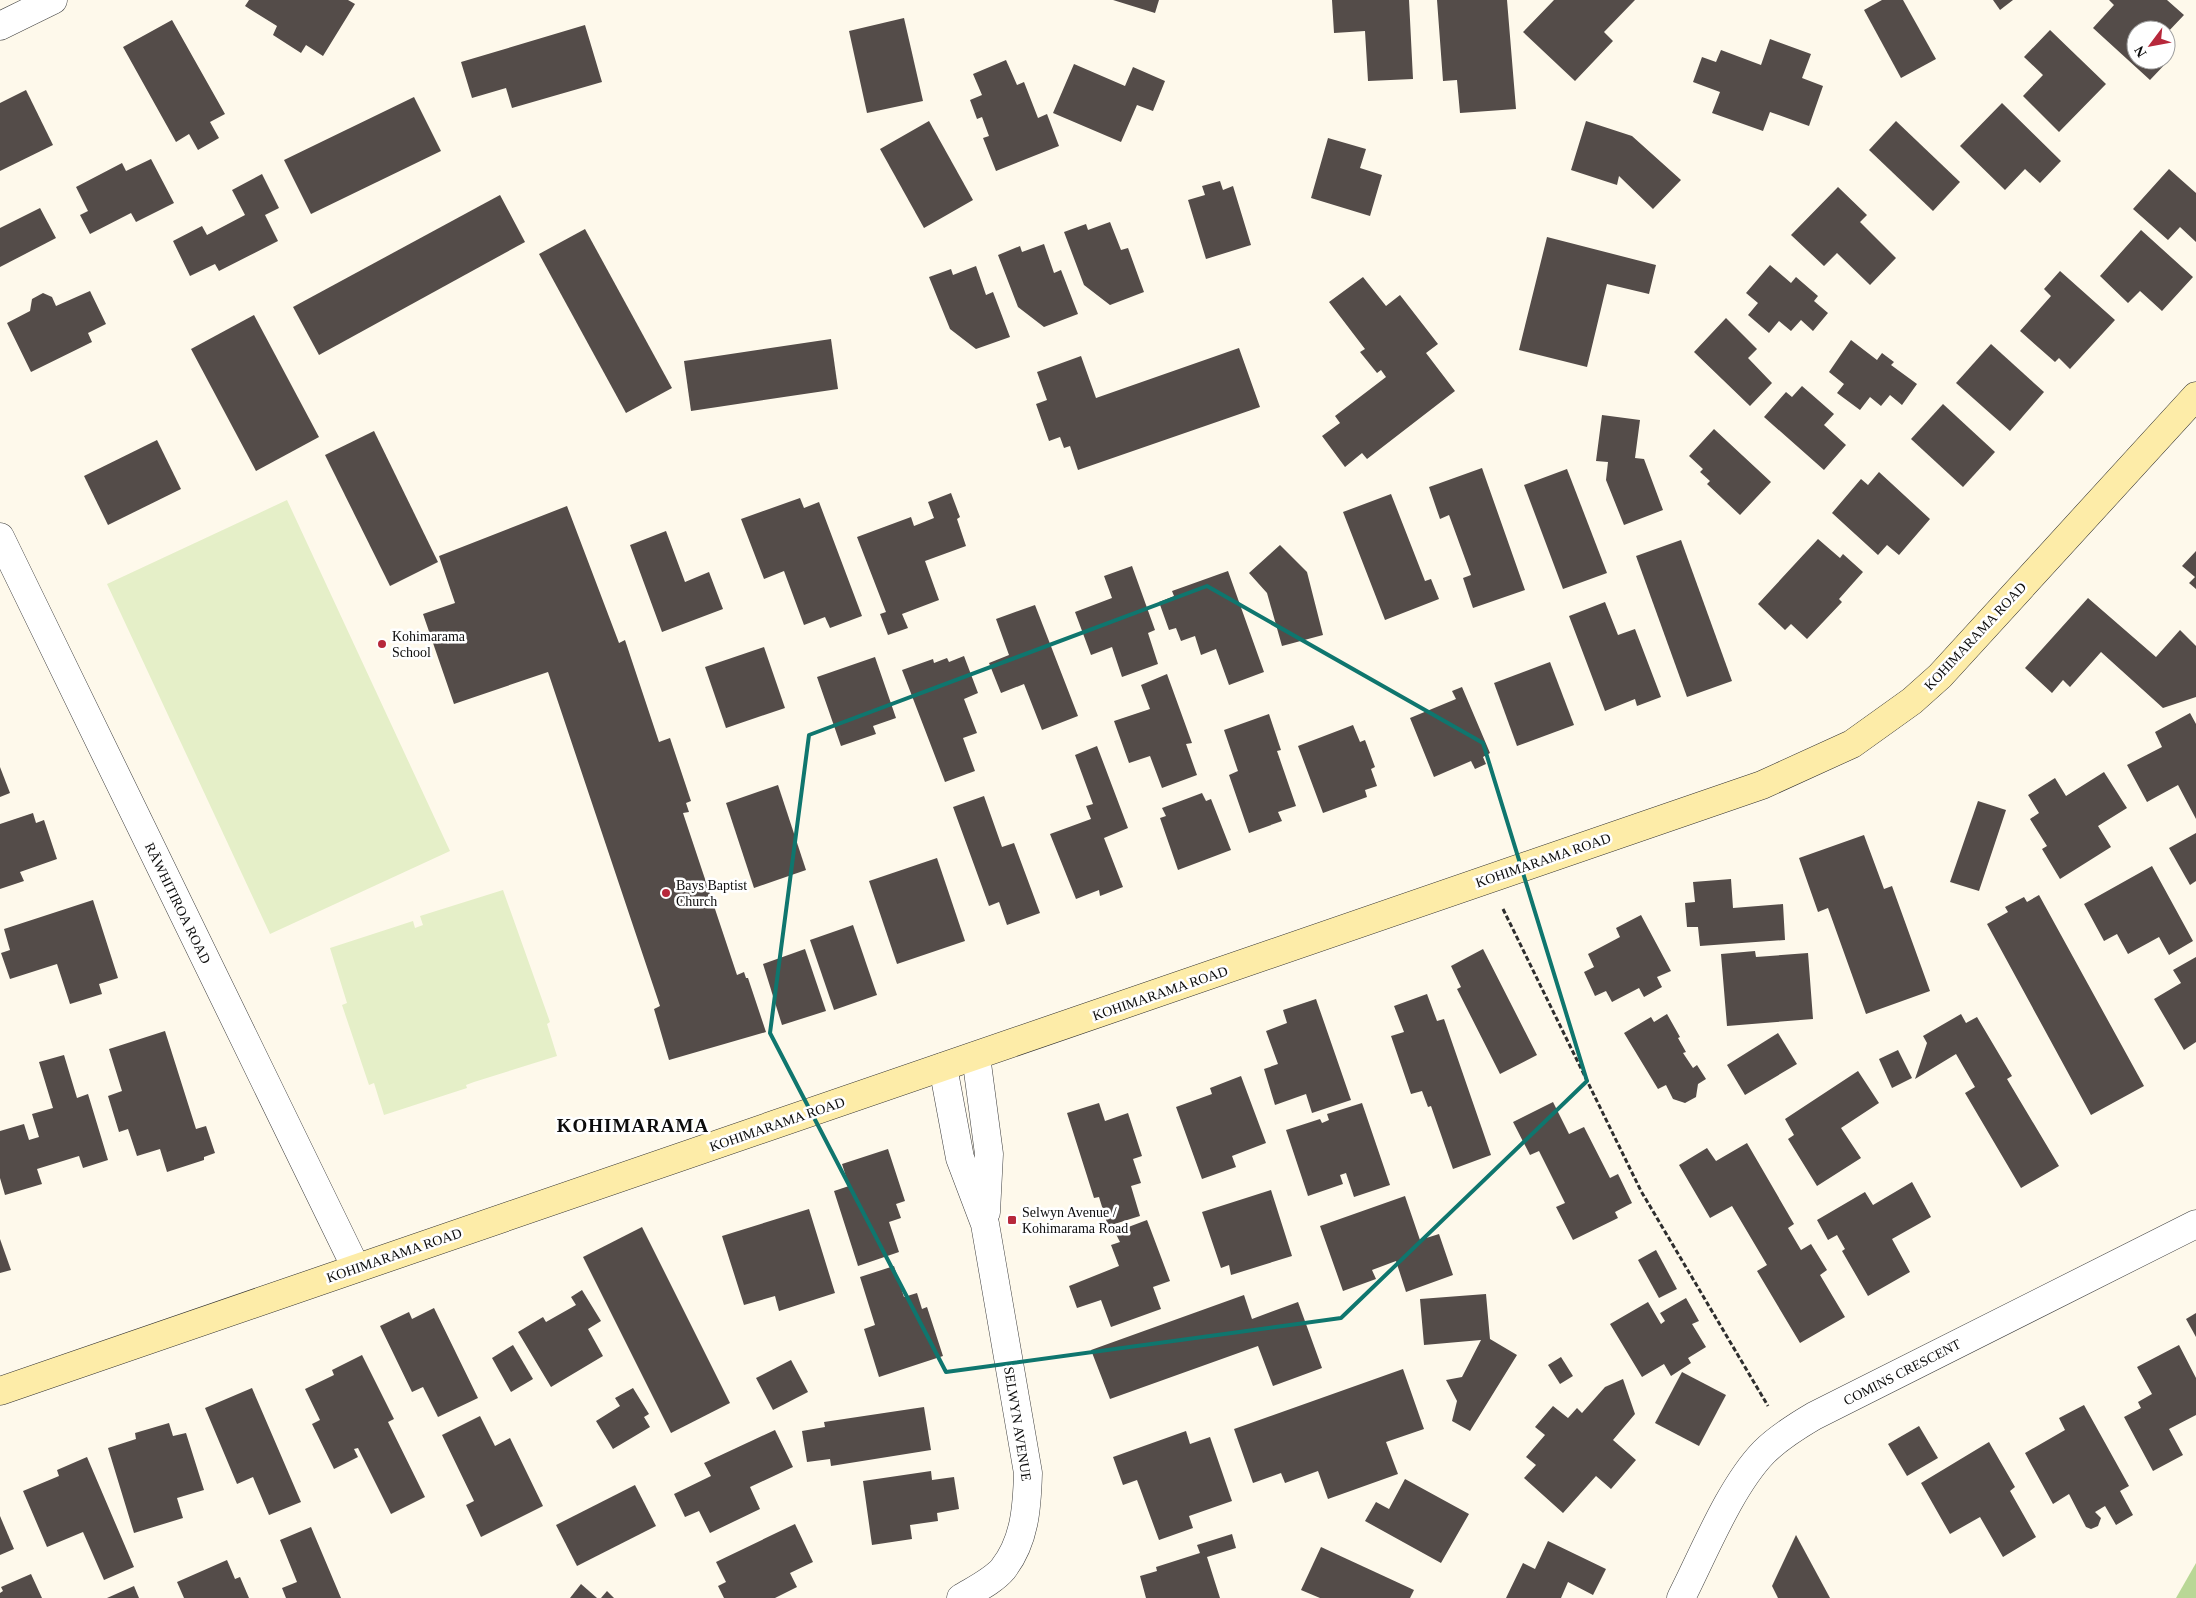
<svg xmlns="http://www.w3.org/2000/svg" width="2196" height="1598" font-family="Georgia,serif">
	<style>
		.forest { fill: #b9d796 }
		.pitch { fill: #e5efc8 }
		.building { fill: #544c49 }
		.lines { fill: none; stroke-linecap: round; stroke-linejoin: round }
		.street-casing { stroke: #3f3f3f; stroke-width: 29 }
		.secondary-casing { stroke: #2e2e2e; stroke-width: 29 }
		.path { stroke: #2e2e2e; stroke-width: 3; stroke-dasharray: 5 2.5; stroke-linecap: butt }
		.street { stroke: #fff; stroke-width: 28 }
		.secondary { stroke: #fdeca8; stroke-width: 28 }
		.marked { fill: none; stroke: #0f766e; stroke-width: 4; stroke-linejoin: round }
		.poi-dot { fill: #b7283b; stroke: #fff; stroke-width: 2 }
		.labels { text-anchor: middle; stroke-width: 5; stroke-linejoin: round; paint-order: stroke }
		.poi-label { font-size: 14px; fill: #0c0c0c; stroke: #fff; text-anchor: start }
		.street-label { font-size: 14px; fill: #0c0c0c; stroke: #fff }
		.district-label { font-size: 19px; font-weight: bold; letter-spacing: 1px; fill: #0c0c0c; stroke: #fff }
	</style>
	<rect width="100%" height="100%" fill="#fef9eb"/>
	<polygon class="forest" points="2196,1563 2196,1598 2176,1598"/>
	<g class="pitch">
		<polygon points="287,500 450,851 270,934 107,584"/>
		<polygon points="503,890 550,1022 547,1024 557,1056 474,1082 466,1085 467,1088 384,1115 374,1083 369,1085 342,1005 347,1003 330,948 413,921 415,928 423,925 420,916"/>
	</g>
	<g class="building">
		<polygon points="249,0 348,0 355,4 323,56 306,45 301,53 273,35 277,26 245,6"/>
		<polygon points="1113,0 1159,0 1155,13"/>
		<polygon points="1332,0 1409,0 1413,79 1368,81 1365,31 1334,33"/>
		<polygon points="1437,0 1507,0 1516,109 1460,113 1457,80 1443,81"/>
		<polygon points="1554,0 1635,0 1604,32 1613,41 1575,81 1523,32"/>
		<polygon points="1882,0 1903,0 1936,59 1901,78 1864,10"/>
		<polygon points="1993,0 2013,0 2000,10"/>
		<polygon points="2109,0 2167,0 2184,15 2166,34 2166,30 2136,30 2136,60 2166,60 2166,58 2169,60 2150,80 2093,28 2114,5"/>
		<polygon points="904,18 923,101 867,113 849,31"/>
		<polygon points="172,20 225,114 210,122 219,138 198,150 189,134 176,142 123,47"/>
		<polygon points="585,25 602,82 512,108 506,88 472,98 461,62"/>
		<polygon points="2050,30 2106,84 2059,132 2023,96 2043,75 2024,57"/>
		<polygon points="1770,39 1811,54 1802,78 1823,86 1809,126 1770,112 1763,131 1712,113 1720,92 1693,82 1702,57 1716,62 1721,50 1761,65"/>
		<polygon points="1006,60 1017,85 1024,82 1038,118 1047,114 1059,146 996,171 983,138 989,136 982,117 977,119 970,100 982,95 973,74"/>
		<polygon points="1074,64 1125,86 1133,67 1165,81 1153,111 1137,105 1121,142 1053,113"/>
		<polygon points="26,90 53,145 0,171 0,103"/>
		<polygon points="414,97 441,151 311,214 284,160"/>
		<polygon points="2002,103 2061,161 2040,183 2025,169 2005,190 1960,146"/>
		<polygon points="929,121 973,200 924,228 880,149"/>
		<polygon points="1586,121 1632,136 1681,180 1653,209 1619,176 1617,185 1571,170"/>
		<polygon points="1896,121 1960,182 1933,211 1869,150"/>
		<polygon points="1328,138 1366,149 1360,168 1382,175 1370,216 1311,198"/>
		<polygon points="151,159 174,203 136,222 131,213 90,234 80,215 88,211 76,187 122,163 126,171"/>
		<polygon points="2169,169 2196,193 2196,242 2180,227 2168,240 2133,209"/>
		<polygon points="262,174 279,208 265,215 278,241 219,271 215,264 190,276 173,241 202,226 207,235 245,215 232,190"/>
		<polygon points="1220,181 1223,190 1233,186 1251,245 1206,259 1188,200 1205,195 1202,186"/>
		<polygon points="1838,187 1867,215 1860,222 1896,258 1870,285 1837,253 1824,266 1791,235"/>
		<polygon points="500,195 525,242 319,355 293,307"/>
		<polygon points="40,208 56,238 0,267 0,228"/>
		<polygon points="1110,222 1121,250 1128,248 1144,292 1110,305 1084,285 1064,232 1086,224 1088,230"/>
		<polygon points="585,229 672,388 626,413 539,254"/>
		<polygon points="2141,230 2193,277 2162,311 2140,291 2128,303 2100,276"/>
		<polygon points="1547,237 1656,265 1649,294 1607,284 1587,367 1519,350"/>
		<polygon points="1044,244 1054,273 1061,270 1078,314 1044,327 1018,307 998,255 1020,246 1022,252"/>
		<polygon points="1770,265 1791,283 1796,277 1818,296 1814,301 1828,313 1813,331 1801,320 1791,331 1779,321 1769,333 1748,315 1758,303 1746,293"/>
		<polygon points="976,266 986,295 993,292 1010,337 976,349 950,329 929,277 951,269 953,275"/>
		<polygon points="2060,271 2115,320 2070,369 2059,358 2055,362 2020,331 2051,296 2044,289"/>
		<polygon points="1363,277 1386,306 1400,295 1438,344 1426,353 1455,391 1367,459 1362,453 1345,467 1322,436 1340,423 1335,416 1386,377 1381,370 1377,373 1360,352 1365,349 1329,302"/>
		<polygon points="90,291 106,324 88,333 92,342 31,372 7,323 30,311 32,299 43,293 52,297 56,306"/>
		<polygon points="254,315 319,437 256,471 191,349"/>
		<polygon points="1726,318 1757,349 1748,358 1772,383 1750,406 1694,352"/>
		<polygon points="831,339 838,389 691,411 684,361"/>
		<polygon points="1851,340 1877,360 1882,353 1894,362 1891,365 1917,384 1902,405 1890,395 1881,406 1870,397 1860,410 1837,393 1844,384 1829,372"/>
		<polygon points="1991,344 2044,392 2010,431 1956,383"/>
		<polygon points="1239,348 1260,407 1078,470 1070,446 1064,448 1060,437 1049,441 1036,404 1047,400 1037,372 1081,356 1096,398"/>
		<polygon points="1802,386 1834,414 1824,425 1846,445 1824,470 1764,417 1786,392 1792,397"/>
		<polygon points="1943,404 1995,452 1963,487 1911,439"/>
		<polygon points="1602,415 1640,420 1635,458 1644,459 1663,510 1624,525 1606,480 1608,462 1596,461"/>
		<polygon points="1714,429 1771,482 1740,515 1707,484 1710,481 1700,472 1703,469 1689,456"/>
		<polygon points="374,431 438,562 390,586 325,455"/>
		<polygon points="157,440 181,489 108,525 84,476"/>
		<polygon points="1482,468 1525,590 1473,608 1463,578 1471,575 1449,515 1440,519 1429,487"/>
		<polygon points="1567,469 1607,573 1563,589 1524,485"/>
		<polygon points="1879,472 1930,519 1899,555 1887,545 1878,555 1832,513 1861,479 1868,485"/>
		<polygon points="951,493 960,517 957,519 966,546 925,561 939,600 902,614 908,628 888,635 880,614 886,612 857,537 911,517 914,526 934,518 928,502"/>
		<polygon points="1391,494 1425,581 1431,579 1439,599 1385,620 1343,512"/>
		<polygon points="800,498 804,508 819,502 862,616 830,628 825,617 804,625 784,571 764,579 741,519"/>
		<polygon points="567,506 619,643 625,640 659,742 670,738 691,801 686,803 689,812 683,813 737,975 744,972 746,978 748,978 766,1032 669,1060 654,1009 660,1006 548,672 454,704 423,614 455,603 439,556"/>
		<polygon points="666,531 685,582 709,572 723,609 662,632 630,545"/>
		<polygon points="1818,539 1840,558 1843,554 1863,572 1839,599 1842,602 1807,639 1791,624 1785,630 1758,604"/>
		<polygon points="1681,540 1732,681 1687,697 1636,556"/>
		<polygon points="1280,545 1307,572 1323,635 1282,646 1267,593 1249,573"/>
		<polygon points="2196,551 2196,589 2189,583 2195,577 2182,566"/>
		<polygon points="1132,566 1155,630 1148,633 1158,664 1122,677 1112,647 1091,655 1075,612 1112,598 1104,576"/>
		<polygon points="1228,571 1264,672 1229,685 1216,649 1201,655 1195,636 1181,641 1176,628 1169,630 1159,602 1174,596 1172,591"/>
		<polygon points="2088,598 2156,657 2180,630 2196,646 2196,697 2163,708 2101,652 2070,687 2063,680 2052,693 2025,668"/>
		<polygon points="1605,602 1618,635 1635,629 1661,697 1637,706 1635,699 1605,711 1569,616"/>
		<polygon points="1035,605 1078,716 1042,730 1024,684 1001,693 989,663 1009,655 996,619"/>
		<polygon points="764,647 785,708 726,728 705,667"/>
		<polygon points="964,656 978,693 964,699 977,733 963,738 975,771 945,782 902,670 933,659 934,663 947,658 949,662"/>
		<polygon points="875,657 896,718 873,726 876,734 841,746 817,677"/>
		<polygon points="1550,662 1574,725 1517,746 1494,683"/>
		<polygon points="1167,674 1192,743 1186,744 1197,775 1162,788 1150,756 1129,763 1114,721 1150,709 1141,685"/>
		<polygon points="1462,687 1490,753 1483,757 1486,764 1475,769 1471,761 1434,777 1410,718 1456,699 1452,691"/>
		<polygon points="2190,713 2196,724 2196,819 2178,785 2147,802 2127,765 2162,747 2155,732"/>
		<polygon points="1269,714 1281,750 1277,751 1296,806 1278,812 1282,821 1249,833 1229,775 1238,771 1224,730"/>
		<polygon points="1353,725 1360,742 1365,740 1375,767 1371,769 1377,786 1365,790 1367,797 1323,813 1298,746"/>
		<polygon points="1097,746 1128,828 1104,838 1123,887 1100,896 1099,890 1076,899 1050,834 1091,819 1086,806 1093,804 1075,755"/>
		<polygon points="0,767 10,793 0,797"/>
		<polygon points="2104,772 2127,808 2098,826 2111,847 2060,879 2042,849 2047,846 2030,819 2039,813 2028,795 2055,778 2066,796"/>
		<polygon points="778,785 806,870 754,888 726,803"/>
		<polygon points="1202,793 1206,801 1211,799 1231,850 1178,870 1160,818 1166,816 1162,808"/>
		<polygon points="984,796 1002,847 1014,843 1040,913 1007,925 999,902 989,906 953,807"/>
		<polygon points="1978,801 2006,810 1979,891 1950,882"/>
		<polygon points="33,813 36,823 44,820 57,859 20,872 24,881 0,889 0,824"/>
		<polygon points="2196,833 2196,881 2190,885 2169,848"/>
		<polygon points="1864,835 1884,889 1892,886 1930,991 1866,1014 1828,908 1818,912 1799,858"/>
		<polygon points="937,858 965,941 897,964 869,881"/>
		<polygon points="2152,866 2193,941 2169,955 2159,937 2128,954 2117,934 2104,941 2084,904"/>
		<polygon points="1731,879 1733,908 1783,904 1785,940 1700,946 1698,927 1687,927 1685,903 1695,902 1693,882"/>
		<polygon points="2039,895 2144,1086 2091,1115 1987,924 2008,912 2005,907 2024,897 2027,902"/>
		<polygon points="93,900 118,978 99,984 102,994 70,1004 57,964 10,979 1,953 10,950 4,929"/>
		<polygon points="1641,915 1671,971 1657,977 1662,987 1644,997 1639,988 1612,1002 1606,991 1595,996 1584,972 1594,967 1588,954 1620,937 1616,928"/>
		<polygon points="853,925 877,995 834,1010 810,940"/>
		<polygon points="805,949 826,1011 782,1025 763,964"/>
		<polygon points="1483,949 1537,1055 1500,1074 1457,989 1461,987 1451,966"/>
		<polygon points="1755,951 1756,957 1808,953 1813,1019 1727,1026 1721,954"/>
		<polygon points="2196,957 2196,1042 2184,1050 2154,999 2181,983 2173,970"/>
		<polygon points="1427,994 1437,1021 1444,1019 1491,1155 1453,1169 1431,1106 1428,1107 1422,1091 1411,1094 1391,1036 1404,1032 1394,1006"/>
		<polygon points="1316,999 1351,1100 1312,1113 1306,1094 1275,1105 1264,1069 1278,1064 1266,1031 1287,1023 1283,1010"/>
		<polygon points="1667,1014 1680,1037 1678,1038 1686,1052 1683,1053 1693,1068 1697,1065 1706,1079 1698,1084 1696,1097 1685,1103 1673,1099 1666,1085 1658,1089 1624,1033 1651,1017 1654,1022"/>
		<polygon points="1961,1014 1966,1023 1977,1017 2012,1076 2007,1079 2059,1166 2021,1188 1965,1093 1975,1087 1956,1054 1915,1079 1927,1043 1923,1036"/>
		<polygon points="165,1031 196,1129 206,1126 215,1153 204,1157 204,1160 167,1172 160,1149 137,1156 128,1129 119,1132 108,1096 122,1091 109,1049"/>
		<polygon points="1778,1033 1797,1064 1745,1095 1727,1065"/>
		<polygon points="1898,1050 1912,1078 1892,1088 1879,1059"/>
		<polygon points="64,1055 77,1098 88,1094 108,1160 83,1168 79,1156 37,1169 42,1184 5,1195 0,1178 0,1131 24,1124 29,1140 39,1137 32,1114 53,1108 39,1062"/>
		<polygon points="1858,1071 1879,1103 1841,1128 1861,1158 1817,1186 1788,1139 1794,1135 1785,1119"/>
		<polygon points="1241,1076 1266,1143 1232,1156 1236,1167 1202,1179 1176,1107 1212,1094 1210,1088"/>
		<polygon points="1553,1102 1569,1134 1584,1127 1610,1178 1618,1174 1632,1203 1615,1212 1618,1218 1573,1240 1556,1207 1565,1203 1539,1151 1530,1155 1513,1122"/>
		<polygon points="1099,1103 1105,1121 1128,1113 1142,1156 1133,1159 1141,1183 1131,1186 1140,1216 1108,1226 1099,1197 1094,1198 1067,1113"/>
		<polygon points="1362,1103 1390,1185 1354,1197 1346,1173 1340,1175 1343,1184 1308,1196 1286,1130 1320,1119 1322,1123 1329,1120 1327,1114"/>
		<polygon points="1747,1143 1794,1224 1788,1228 1801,1250 1811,1244 1827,1270 1820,1275 1845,1317 1800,1343 1757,1271 1767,1265 1732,1206 1710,1218 1679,1165 1707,1148 1716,1161"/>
		<polygon points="888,1149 905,1201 896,1204 901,1218 889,1222 899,1252 858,1266 834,1191 849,1186 842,1164"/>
		<polygon points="1912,1182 1931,1217 1892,1239 1910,1272 1868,1296 1842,1251 1845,1249 1837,1235 1828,1240 1817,1220 1865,1192 1873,1205"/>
		<polygon points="1271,1190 1292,1256 1231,1275 1229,1265 1221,1268 1202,1212"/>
		<polygon points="1405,1196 1420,1240 1439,1234 1453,1275 1406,1292 1396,1261 1372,1270 1376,1279 1343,1291 1320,1226"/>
		<polygon points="809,1209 835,1293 779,1311 775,1296 744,1305 722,1236"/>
		<polygon points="1147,1220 1170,1281 1153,1287 1161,1309 1111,1327 1101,1300 1077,1308 1069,1286 1119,1266 1111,1245 1120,1242 1115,1232"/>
		<polygon points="642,1227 730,1403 671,1433 583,1257"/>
		<polygon points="0,1239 11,1270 0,1273"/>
		<polygon points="1656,1250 1677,1289 1659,1298 1638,1260"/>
		<polygon points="894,1266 904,1297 917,1293 922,1309 927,1307 943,1356 879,1377 864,1329 875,1325 860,1277"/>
		<polygon points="582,1290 601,1321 588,1329 603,1356 551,1387 518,1332 543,1317 546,1322 576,1305 571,1297"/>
		<polygon points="1486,1294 1490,1339 1517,1355 1470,1431 1452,1421 1457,1401 1446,1380 1462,1377 1481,1340 1424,1345 1420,1299"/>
		<polygon points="1244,1295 1252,1319 1298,1302 1322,1368 1273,1386 1258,1346 1110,1399 1091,1350"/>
		<polygon points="1686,1298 1699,1321 1692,1324 1706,1347 1688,1358 1691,1363 1671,1376 1664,1364 1642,1377 1610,1324 1648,1302 1661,1324 1665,1321 1660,1313"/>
		<polygon points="434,1308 478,1398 438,1417 423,1387 412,1392 380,1326 409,1312 412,1319"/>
		<polygon points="2196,1313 2196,1337 2186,1319"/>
		<polygon points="513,1345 533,1379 511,1392 492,1358"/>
		<polygon points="2179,1345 2196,1378 2196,1415 2169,1429 2183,1455 2153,1471 2124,1417 2141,1408 2138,1402 2152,1394 2137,1367"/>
		<polygon points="362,1355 394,1419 388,1422 425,1497 391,1514 358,1448 354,1449 358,1457 334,1469 312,1424 320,1420 305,1389 334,1375 332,1370"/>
		<polygon points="1561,1357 1573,1376 1560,1384 1548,1365"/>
		<polygon points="791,1360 808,1392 773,1410 756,1378"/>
		<polygon points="1403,1369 1424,1429 1386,1442 1398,1474 1328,1499 1318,1471 1285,1483 1281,1473 1253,1483 1234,1429"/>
		<polygon points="1682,1372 1726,1395 1699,1446 1655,1423"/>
		<polygon points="1623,1379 1635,1414 1613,1440 1636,1460 1611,1489 1596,1476 1563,1513 1524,1478 1536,1465 1526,1457 1545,1435 1535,1427 1553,1406 1568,1418 1577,1408 1582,1413 1605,1387"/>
		<polygon points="252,1388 301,1502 269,1515 253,1477 237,1484 205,1408"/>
		<polygon points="633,1388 649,1414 644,1417 650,1427 613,1449 596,1421 620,1406 615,1398"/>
		<polygon points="2084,1405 2129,1486 2120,1491 2133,1515 2116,1525 2105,1506 2095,1512 2101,1518 2098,1526 2091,1529 2086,1527 2069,1494 2053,1504 2025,1453 2065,1430 2059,1418"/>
		<polygon points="924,1407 931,1450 831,1466 830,1459 807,1462 802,1431 825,1427 824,1422"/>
		<polygon points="480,1416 495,1446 510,1438 543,1506 481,1537 466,1505 474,1501 442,1435"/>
		<polygon points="169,1423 173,1436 186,1433 204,1490 177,1498 183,1518 134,1533 108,1448 136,1439 135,1433"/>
		<polygon points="1919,1426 1938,1458 1907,1476 1888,1444"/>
		<polygon points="775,1430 793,1467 750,1487 760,1509 710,1533 699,1511 685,1517 674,1494 711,1476 704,1463"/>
		<polygon points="1186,1431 1190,1444 1210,1437 1232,1501 1189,1516 1193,1528 1159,1540 1137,1480 1123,1485 1113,1457"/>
		<polygon points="1989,1442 2015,1487 2010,1491 2036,1537 2003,1557 1980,1517 1950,1534 1921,1483"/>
		<polygon points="87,1457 134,1567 104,1580 83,1532 47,1547 23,1491 59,1476 57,1470"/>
		<polygon points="931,1471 932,1480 954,1477 959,1509 937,1513 938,1521 910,1525 912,1539 872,1545 863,1481"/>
		<polygon points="1405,1479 1469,1514 1441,1563 1365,1521 1376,1502 1389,1509"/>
		<polygon points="635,1485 656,1526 577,1566 556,1525"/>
		<polygon points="0,1516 14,1549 0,1555"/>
		<polygon points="795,1524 813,1562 790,1573 797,1587 775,1598 724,1598 718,1586 726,1582 716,1562"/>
		<polygon points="311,1527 341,1598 286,1598 282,1588 297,1582 280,1540"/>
		<polygon points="1232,1534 1236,1548 1207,1557 1220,1598 1146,1598 1140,1576 1157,1571 1156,1567 1200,1553 1197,1545"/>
		<polygon points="1796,1535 1830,1598 1778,1598 1772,1586"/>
		<polygon points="1548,1541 1606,1569 1593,1595 1568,1582 1561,1598 1506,1598 1523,1563 1535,1569"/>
		<polygon points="1321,1547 1414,1590 1410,1598 1320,1598 1301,1590"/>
		<polygon points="227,1560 235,1579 240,1577 249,1598 184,1598 177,1582"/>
		<polygon points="31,1574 42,1598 0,1598 0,1593 3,1591 1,1587"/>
		<polygon points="581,1584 597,1598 570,1598"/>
		<polygon points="134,1586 139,1598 107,1598"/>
		<polygon points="607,1591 614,1598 601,1598"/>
	</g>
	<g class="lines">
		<g class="street-casing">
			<g id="street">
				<polyline points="0,26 53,0"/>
				<polyline points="0,537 356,1268"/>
				<polyline points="976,1056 989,1154 986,1212"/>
				<path d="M943,1067L960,1158L985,1224L1028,1473C1027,1507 1025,1541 1003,1569C993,1581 974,1590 961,1598"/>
				<path d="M1681,1598C1704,1553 1730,1487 1764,1452C1779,1437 1797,1426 1814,1416L2196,1224"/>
			</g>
		</g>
		<g class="secondary-casing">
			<polyline id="secondary" points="0,1391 1762,785 1852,744 1912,701 1940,676 2196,396"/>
		</g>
		<polyline class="path" points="1503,909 1641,1191 1768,1406"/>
		<use href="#street" class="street"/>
		<use href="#secondary" class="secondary"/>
	</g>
	<path class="marked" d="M1207,586L1483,743L1587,1081L1341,1318L946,1372L770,1033L809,735Z"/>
	<g class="poi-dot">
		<circle cx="382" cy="644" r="5"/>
		<circle cx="666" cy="893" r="5"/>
		<rect x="1007" y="1215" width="10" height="10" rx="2.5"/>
	</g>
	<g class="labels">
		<g class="poi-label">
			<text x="392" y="641">Kohimarama<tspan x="392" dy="16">School</tspan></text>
			<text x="676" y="890">Bays Baptist<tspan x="676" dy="16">Church</tspan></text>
			<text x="1022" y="1217">Selwyn Avenue /<tspan x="1022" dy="16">Kohimarama Road</tspan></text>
		</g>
		<g class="street-label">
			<text transform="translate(1975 636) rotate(-47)" y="5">KOHIMARAMA ROAD</text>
			<text transform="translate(1543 860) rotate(-19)" y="5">KOHIMARAMA ROAD</text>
			<text transform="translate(178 903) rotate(64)" y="5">RĀWHITIROA ROAD</text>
			<text transform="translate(1160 993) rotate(-19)" y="5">KOHIMARAMA ROAD</text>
			<text transform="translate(777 1124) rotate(-19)" y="5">KOHIMARAMA ROAD</text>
			<text transform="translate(394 1255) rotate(-19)" y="5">KOHIMARAMA ROAD</text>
			<text transform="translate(1902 1372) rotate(-27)" y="5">COMINS CRESCENT</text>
			<text transform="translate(1018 1424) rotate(81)" y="5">SELWYN AVENUE</text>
		</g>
		<g class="district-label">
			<text x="633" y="1132">KOHIMARAMA</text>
		</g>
	</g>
	<g transform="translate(2151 45) rotate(238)"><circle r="24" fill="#ffffff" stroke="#9e9e9e"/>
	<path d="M0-4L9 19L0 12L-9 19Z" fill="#b7283b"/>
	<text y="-8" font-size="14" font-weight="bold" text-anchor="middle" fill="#0c0c0c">N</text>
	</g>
</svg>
